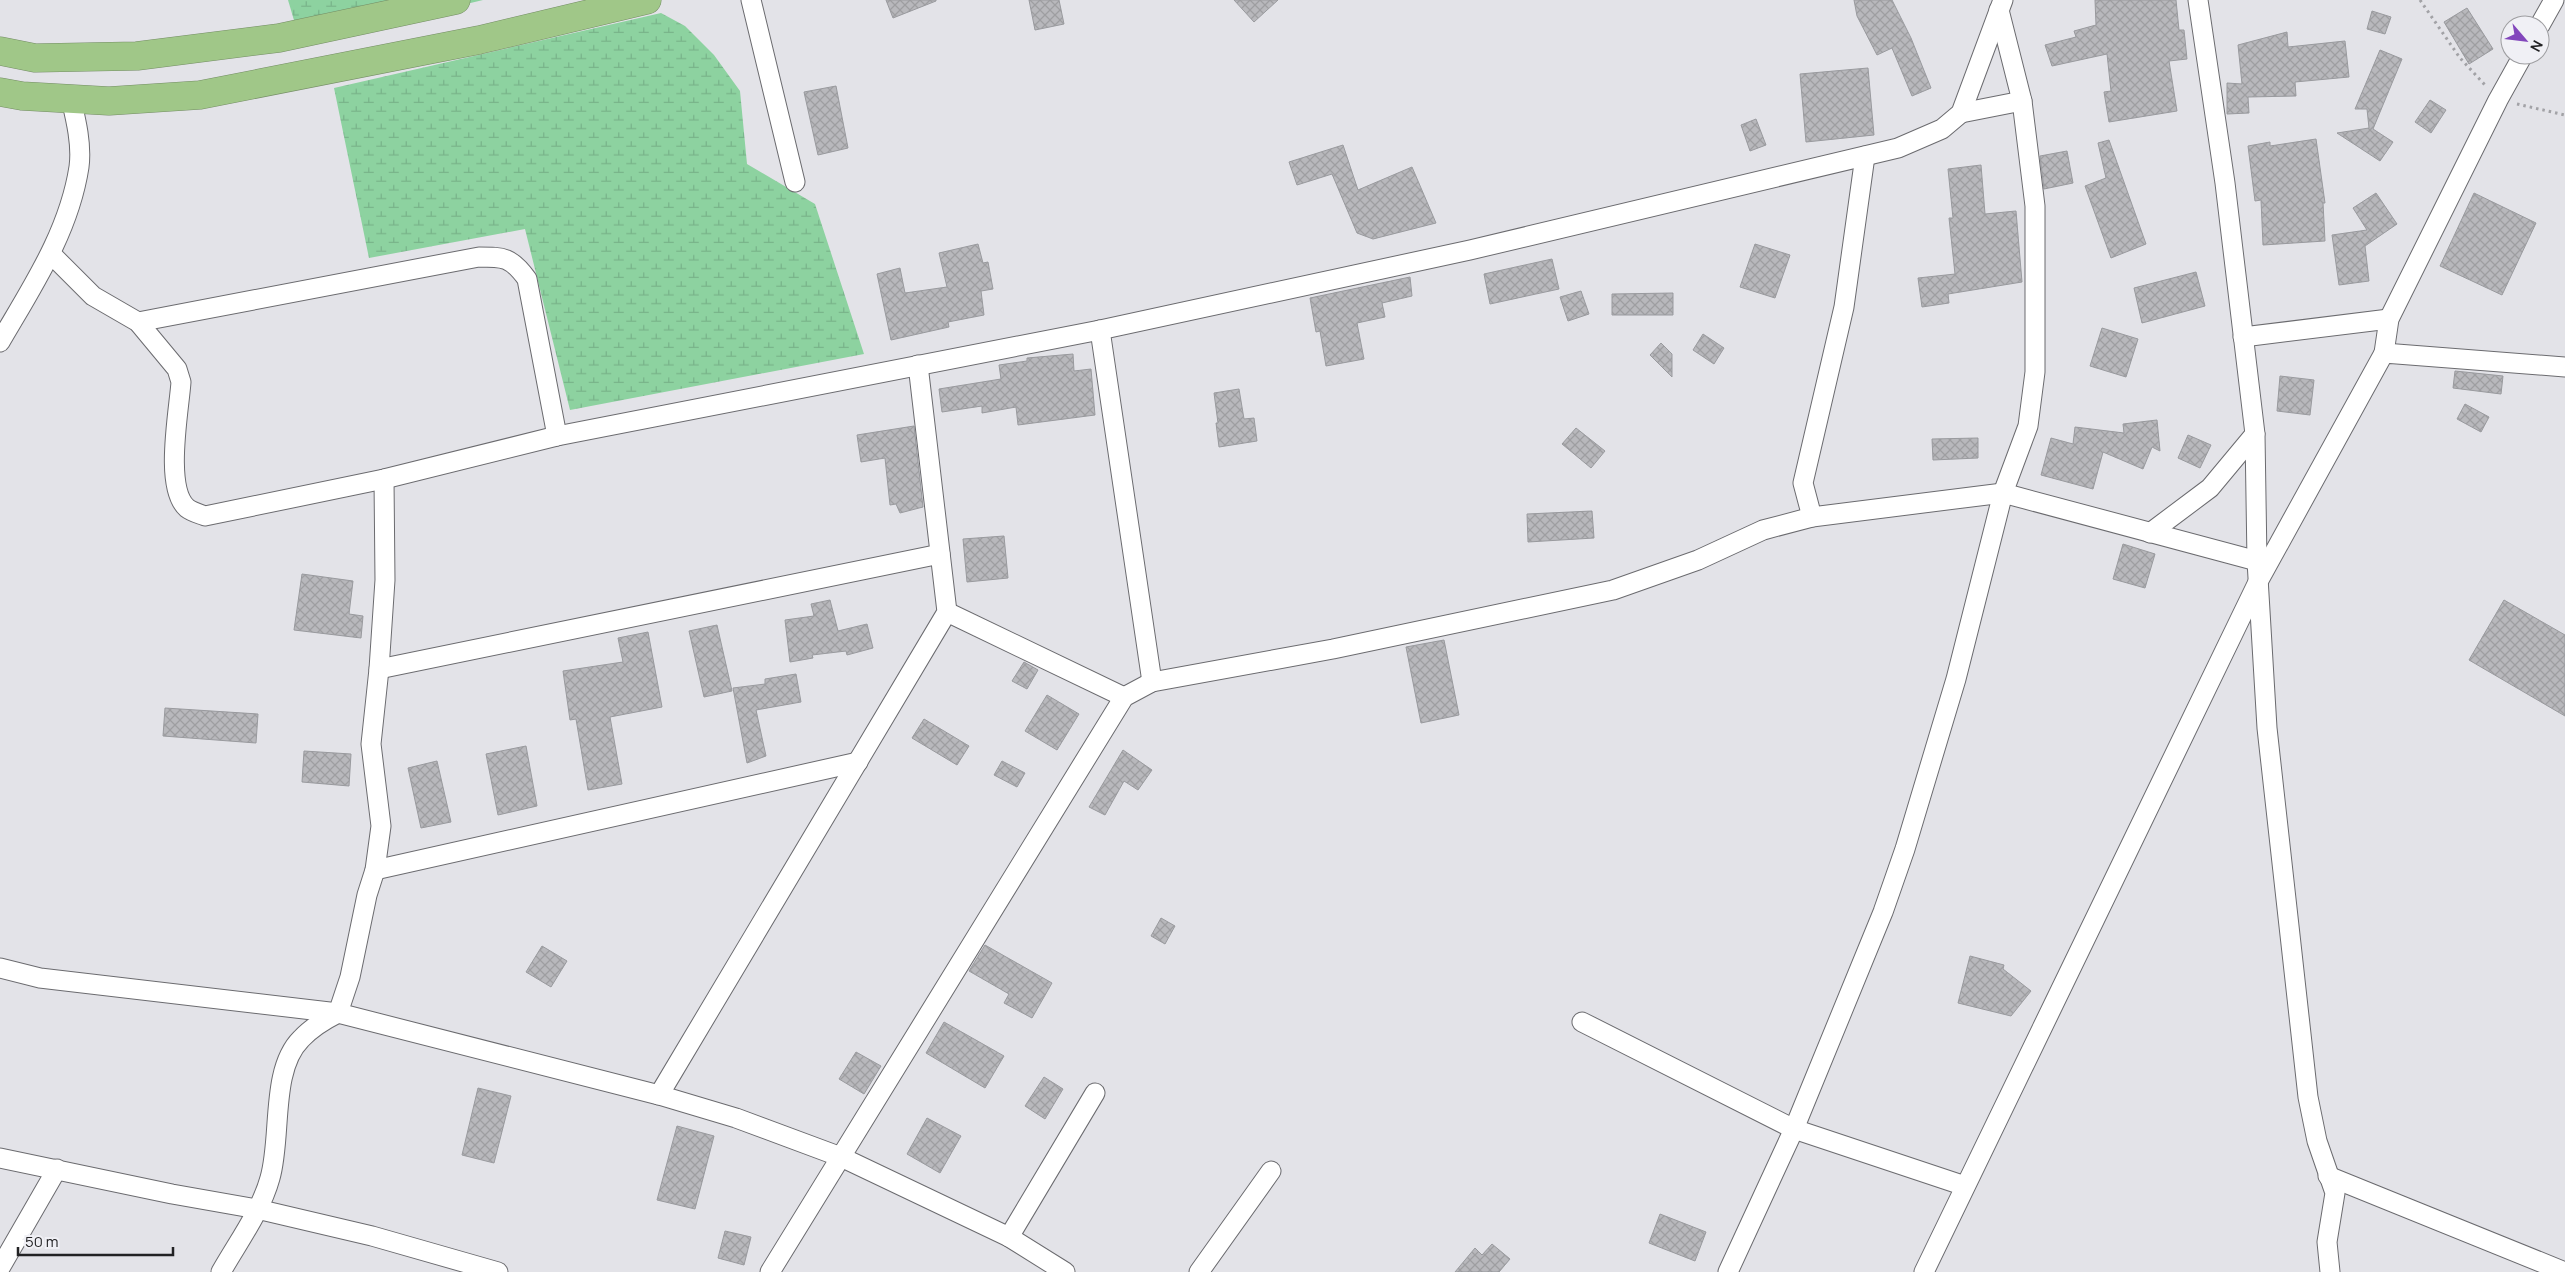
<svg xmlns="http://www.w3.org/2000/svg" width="2565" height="1272" font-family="Manrope,sans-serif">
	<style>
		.wetland { fill: url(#wetland-marsh) }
		.building { fill: url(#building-cross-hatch); stroke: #999a9e }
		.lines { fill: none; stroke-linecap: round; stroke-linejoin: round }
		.street-casing { stroke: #6b6b6f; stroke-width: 21 }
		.highway-casing { stroke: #748d65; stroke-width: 29 }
		.path { stroke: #a2a2a6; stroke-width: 3; stroke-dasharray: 2.5 4; stroke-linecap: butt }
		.street { stroke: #fff; stroke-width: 19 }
		.highway { stroke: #a0c788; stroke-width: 28 }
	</style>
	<defs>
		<pattern id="wetland-marsh" width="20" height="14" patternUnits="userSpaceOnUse" patternTransform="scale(1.25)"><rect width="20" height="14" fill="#8dd2a0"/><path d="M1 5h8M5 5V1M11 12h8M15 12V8" fill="none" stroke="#79b48a"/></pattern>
		<pattern id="building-cross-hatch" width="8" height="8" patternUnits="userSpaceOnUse" patternTransform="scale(1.25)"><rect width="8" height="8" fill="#b8b8bc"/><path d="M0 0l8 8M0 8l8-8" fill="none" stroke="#9e9ea1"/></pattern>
	</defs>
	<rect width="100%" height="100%" fill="#e3e3e8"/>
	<g class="wetland">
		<polygon points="288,0 483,0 301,44"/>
		<polygon points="661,13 685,26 714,55 740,91 747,164 815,204 864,354 570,410 525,229 369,258 334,88"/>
	</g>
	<g class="building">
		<polygon points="886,0 936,0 936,1 893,18"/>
		<polygon points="1029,0 1059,0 1064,24 1035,30"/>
		<polygon points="1234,0 1278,0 1254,22"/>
		<polygon points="1854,0 1892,0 1911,38 1931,88 1912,96 1892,48 1877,55 1857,16"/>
		<polygon points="2095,0 2176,0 2179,30 2184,30 2187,59 2169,61 2177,111 2109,122 2104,92 2111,91 2107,54 2052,66 2045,45 2076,37 2074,31 2096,25"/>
		<polygon points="2467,8 2493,49 2469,64 2444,22"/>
		<polygon points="2372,11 2391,17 2385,34 2367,29"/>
		<polygon points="2287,32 2288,47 2345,41 2349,77 2295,82 2296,96 2248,97 2249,113 2227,114 2227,83 2242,84 2238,45"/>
		<polygon points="2380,50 2402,59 2373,129 2393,142 2380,161 2337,133 2369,128 2367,109 2355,109"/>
		<polygon points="1868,68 1874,135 1806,142 1800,74"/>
		<polygon points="836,86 848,148 818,155 804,92"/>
		<polygon points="2430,100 2446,110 2431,133 2415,122"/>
		<polygon points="1756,119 1766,145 1750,151 1741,125"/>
		<polygon points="2316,139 2325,203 2323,203 2325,241 2263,245 2261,200 2255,201 2248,146 2270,142 2270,146"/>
		<polygon points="2109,140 2146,244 2111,258 2085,186 2106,178 2098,143"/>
		<polygon points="1343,145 1358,190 1412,167 1436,223 1373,239 1357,233 1332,174 1297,185 1289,162"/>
		<polygon points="2067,151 2073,183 2044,189 2040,156"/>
		<polygon points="1981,165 1985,214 2016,211 2022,282 1948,294 1949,303 1922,307 1918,278 1955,274 1949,218 1953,218 1948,169"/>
		<polygon points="2376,193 2397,224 2365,246 2369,281 2339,285 2332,235 2367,230 2353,208"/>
		<polygon points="2474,193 2536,223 2502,295 2440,266"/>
		<polygon points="978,244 983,263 988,262 993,289 981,291 984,315 948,322 949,327 891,340 877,274 900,268 905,293 947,287 939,253"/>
		<polygon points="1755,244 1790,255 1775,298 1740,287"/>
		<polygon points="1552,259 1559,289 1490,304 1484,274"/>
		<polygon points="2196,272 2205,306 2142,323 2134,288"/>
		<polygon points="1410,277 1412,296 1382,303 1385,317 1357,323 1364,359 1326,366 1320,331 1316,332 1310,298"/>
		<polygon points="1581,291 1589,314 1568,321 1560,297"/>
		<polygon points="1673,293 1673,315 1612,315 1612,294"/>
		<polygon points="2102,328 2138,339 2126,377 2090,366"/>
		<polygon points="1703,334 1724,348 1714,364 1693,350"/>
		<polygon points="1661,343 1672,354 1672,377 1650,355"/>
		<polygon points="1073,354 1074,371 1091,369 1095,415 1018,425 1016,407 982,413 982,406 942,412 939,389 1001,379 999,365 1027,361 1027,358"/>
		<polygon points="2455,371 2503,376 2501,394 2453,388"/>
		<polygon points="2280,376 2314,380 2310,415 2277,411"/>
		<polygon points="1239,389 1244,419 1254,418 1257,441 1219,447 1216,423 1218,423 1214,393"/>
		<polygon points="2465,404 2489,417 2481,432 2457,419"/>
		<polygon points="2157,420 2160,451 2152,447 2143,469 2103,452 2093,489 2041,475 2051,438 2073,444 2075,427 2124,433 2123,424"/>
		<polygon points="914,426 923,507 900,513 896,504 890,505 885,458 861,462 857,435"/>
		<polygon points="1576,428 1605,451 1591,468 1562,444"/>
		<polygon points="2188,435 2211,445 2200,468 2178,458"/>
		<polygon points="1978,438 1978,458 1933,460 1932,439"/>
		<polygon points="1592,511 1594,538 1528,542 1527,514"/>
		<polygon points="1004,536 1008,578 967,582 963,539"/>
		<polygon points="2123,544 2155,554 2145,588 2113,579"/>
		<polygon points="302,574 353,581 349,614 363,616 361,638 294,630"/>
		<polygon points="830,600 838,631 867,624 873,648 847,655 846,651 812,655 813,658 790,662 785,620 814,616 811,604"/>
		<polygon points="2504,600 2565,635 2565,716 2469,660"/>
		<polygon points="717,625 732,691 704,697 689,631"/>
		<polygon points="648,632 662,707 610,717 622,784 588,790 576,719 570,720 563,671 623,662 618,638"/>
		<polygon points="1444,640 1459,715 1421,723 1406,647"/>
		<polygon points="1024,662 1038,670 1027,689 1012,681"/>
		<polygon points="796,674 801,702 756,710 766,756 747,763 733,688 765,684 765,679"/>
		<polygon points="1047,695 1079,714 1057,750 1025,731"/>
		<polygon points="165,708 258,714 256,743 163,736"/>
		<polygon points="924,719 969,746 957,765 912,738"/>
		<polygon points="526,746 537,806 498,815 486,754"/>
		<polygon points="1123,750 1152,770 1138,790 1124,781 1105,815 1089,807"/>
		<polygon points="304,751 351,754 349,786 302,782"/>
		<polygon points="437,761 451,822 421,828 408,768"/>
		<polygon points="1002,761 1025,773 1017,787 994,775"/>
		<polygon points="1161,918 1175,926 1165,944 1151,936"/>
		<polygon points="985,945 1052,983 1032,1018 1004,1003 1009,994 969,971"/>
		<polygon points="542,946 567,961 551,987 526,972"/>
		<polygon points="1970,956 2004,965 2003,969 2031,991 2011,1016 1958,1003"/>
		<polygon points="944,1022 1004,1056 985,1088 926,1053"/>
		<polygon points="856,1052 881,1066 864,1094 839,1079"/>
		<polygon points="1044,1077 1063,1089 1045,1119 1025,1106"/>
		<polygon points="478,1088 511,1096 494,1163 462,1155"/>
		<polygon points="927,1118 961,1136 940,1173 907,1154"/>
		<polygon points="677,1126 714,1136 695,1209 657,1200"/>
		<polygon points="1660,1214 1706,1232 1695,1261 1649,1243"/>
		<polygon points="725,1231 751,1237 744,1265 718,1258"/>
		<polygon points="1492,1244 1510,1259 1499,1272 1455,1272 1475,1248 1482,1255"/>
	</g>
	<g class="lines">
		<g class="street-casing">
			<g id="street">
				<polyline points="751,0 795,182"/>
				<polyline points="2198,0 2225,183 2255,434 2257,561 2267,728 2308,1097 2317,1141 2335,1193 2327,1242 2330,1272"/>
				<polyline points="2540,25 2554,0"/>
				<polyline points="1961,113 2022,101"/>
				<path d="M51,254L93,296L138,322L177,369L181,382C179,411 164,488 187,508C192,512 200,514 205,516L384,479L557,436L1100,330L1470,250L1898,148L1942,129L1961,113L2003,0"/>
				<path d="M138,322L479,257C504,257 511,257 527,279L557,436"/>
				<polyline points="1100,330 1152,682"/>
				<polyline points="2243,337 2389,319"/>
				<path d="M0,342C32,287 69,232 79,167C82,145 76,120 71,99"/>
				<polyline points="2384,353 2389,319 2498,100 2523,55"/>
				<polyline points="1812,517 1803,483 1844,307 1865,156"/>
				<polyline points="2150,533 2210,488 2255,434"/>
				<polyline points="947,612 1124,697"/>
				<polyline points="379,669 940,554"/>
				<polyline points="375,870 858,762"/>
				<polyline points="0,968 40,978 338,1013 659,1095 736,1118 841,1157 1009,1237 1065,1272"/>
				<polyline points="1582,1022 1794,1129 1965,1186"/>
				<polyline points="659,1095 947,612 918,365"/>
				<polyline points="0,1158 172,1194 257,1209 372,1236 498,1272"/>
				<polyline points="2328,1176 2565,1272"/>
				<polyline points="1009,1237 1095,1093"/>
				<polyline points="0,1268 57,1169"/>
				<path d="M221,1272C238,1242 261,1211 270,1178C282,1137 270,1070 301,1039C312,1027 324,1020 338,1013L350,977L367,895L375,870L381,826L371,744L379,669L385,580L384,479"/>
				<polyline points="770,1272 1124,697 1152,682 1333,649 1613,590 1698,560 1763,530 1812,517 2003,493 2257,561"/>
				<polyline points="1199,1272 1271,1171"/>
				<polyline points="1728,1272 1794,1129 1883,912 1905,849 1956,679 2003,493 2028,426 2035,372 2035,206 2022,101 1999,10"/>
				<polyline points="1924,1272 2259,580 2384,353 2565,367"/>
			</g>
		</g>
		<g class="highway-casing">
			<g id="highway">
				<polyline points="0,51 35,58 137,56 279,38 456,0"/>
				<polyline points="0,92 22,96 109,101 200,95 479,40 647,0"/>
			</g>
		</g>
		<g class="path">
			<polyline points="2420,0 2460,58 2485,85"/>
			<polyline points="2517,104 2565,115"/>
		</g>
		<use href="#street" class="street"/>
		<use href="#highway" class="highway"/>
	</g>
	<g transform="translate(2525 40) rotate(118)"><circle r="24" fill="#f0f0f5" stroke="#9e9ea1"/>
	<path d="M0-4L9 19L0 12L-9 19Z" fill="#8246bc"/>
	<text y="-8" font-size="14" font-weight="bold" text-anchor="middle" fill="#222224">N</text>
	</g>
	<path d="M18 1247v8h155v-8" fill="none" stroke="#222224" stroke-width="2.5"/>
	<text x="25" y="1247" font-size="15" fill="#222224" stroke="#f0f0f5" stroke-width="4" paint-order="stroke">50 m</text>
</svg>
